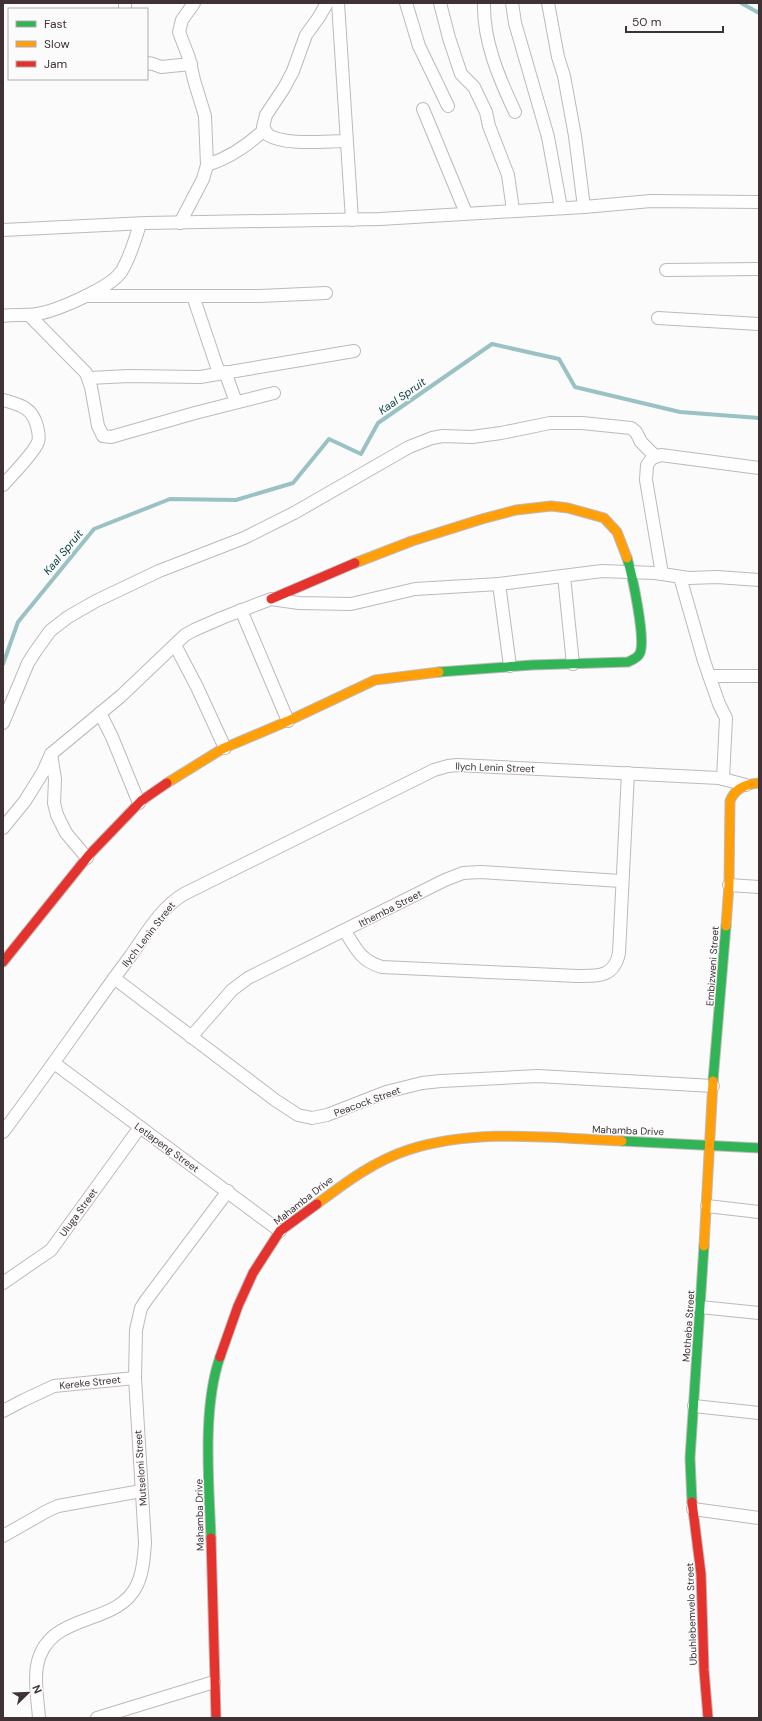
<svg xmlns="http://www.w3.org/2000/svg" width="762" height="1721" font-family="'DM Sans',sans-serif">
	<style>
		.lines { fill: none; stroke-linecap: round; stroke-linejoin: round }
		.stream { stroke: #9ac2c4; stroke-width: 4 }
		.street-casing { stroke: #beb9bb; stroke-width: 14 }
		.fast-casing { stroke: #beb9bb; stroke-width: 11 }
		.slow-casing { stroke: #beb9bb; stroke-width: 11 }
		.jam-casing { stroke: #beb9bb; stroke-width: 11 }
		.street { stroke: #fefefe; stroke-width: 12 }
		.fast { stroke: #30b455; stroke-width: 9 }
		.slow { stroke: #ff9f0a; stroke-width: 9 }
		.jam { stroke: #e5322d; stroke-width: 9 }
		.labels { text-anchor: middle; stroke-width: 3; stroke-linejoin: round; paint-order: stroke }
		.street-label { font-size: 10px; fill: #3e3235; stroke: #fbfbfb }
		.water-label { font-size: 11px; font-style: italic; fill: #033c3e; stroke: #fbfbfb }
	</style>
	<rect width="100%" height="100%" fill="#fbfbfb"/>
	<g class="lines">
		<g class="stream">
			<polyline points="741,3 759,13"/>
			<polyline points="3,664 18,622 94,529 170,499 236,500 293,483 329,439 361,454 378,423 492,344 559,359 575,387 680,412 759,418"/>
		</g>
		<g class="street-casing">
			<g id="street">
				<path d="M327,3L319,17L306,35L293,71L284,88L266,115L263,127L268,135C287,146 325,141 347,141"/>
				<polyline points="338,3 352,220"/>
				<polyline points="406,3 419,46 448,106"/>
				<polyline points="440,3 449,38 461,74 474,87 486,112 489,126 508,175 513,210"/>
				<path d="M484,3C483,41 499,78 515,112"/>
				<polyline points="512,3 515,23 548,137 561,208"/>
				<polyline points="548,3 558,57 564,76 575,136 584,207"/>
				<polyline points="125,9 125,3"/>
				<polyline points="147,63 153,64 161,67 191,64"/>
				<polyline points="423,109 466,213"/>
				<path d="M207,165C229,158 247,146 264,130"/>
				<polyline points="180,223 203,179 207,165 205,116 194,80 189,58 179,32 182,20 194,3"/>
				<polyline points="3,230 146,223 380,219 584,207 651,201 759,202"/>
				<polyline points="666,270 759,269"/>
				<polyline points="86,296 260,296 326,293"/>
				<polyline points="193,296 219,373"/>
				<polyline points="29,315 86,373 91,387 98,426 103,436 111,437 195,413 274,393"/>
				<path d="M3,316C14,314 26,316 37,314C56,311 110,288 121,272C130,258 135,240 140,224"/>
				<polyline points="658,318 759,324"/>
				<polyline points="225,372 236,402"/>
				<polyline points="89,378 129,376 200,377 354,351"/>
				<path d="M3,400C20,405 32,407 37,426C38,431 40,437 38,442C34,453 12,475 3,485"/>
				<polyline points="662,574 646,480 647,465 652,458 661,455 759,468"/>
				<polyline points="564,576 573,664"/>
				<polyline points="680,577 704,661 719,704 726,718 723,779"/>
				<polyline points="499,584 510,666"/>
				<polyline points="241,610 288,721"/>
				<polyline points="175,645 197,687 225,748"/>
				<polyline points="709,676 759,676"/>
				<polyline points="100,713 112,737 139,803"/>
				<polyline points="3,723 28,663 35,652 50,631 68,617 96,601 159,571 244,538 294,513 409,447 432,438 443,436 472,437 501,433 550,423 582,423 631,428 636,432 641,442 655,456"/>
				<polyline points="51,754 55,779 54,803 57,815 66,833 87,858"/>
				<polyline points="3,828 25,801 43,772 51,754 121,696 185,635 194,630 224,617 271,599 299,603 351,604 415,589 499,584 602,571 655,573 689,578 717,577 759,580"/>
				<polyline points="729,885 759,887"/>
				<path d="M345,931C356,949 361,961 382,967L577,976C597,976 614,978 619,953L628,773"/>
				<polyline points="114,978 275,1100 298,1115 312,1118 327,1115 386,1092 422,1083 441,1081 538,1076 713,1086"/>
				<polyline points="191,1037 232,990 248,978 445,880 463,873 481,872 621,881"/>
				<polyline points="54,1063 280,1231"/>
				<path d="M3,1132C46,1075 86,1016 129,958C145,936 160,908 184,894L434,770L448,766L457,765L719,778L746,785"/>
				<polyline points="707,1206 759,1212"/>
				<polyline points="3,1283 51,1250 140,1127"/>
				<polyline points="700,1307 759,1313"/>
				<polyline points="694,1406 759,1413"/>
				<polyline points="3,1411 24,1400 54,1386 135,1378"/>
				<polyline points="693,1509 759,1518"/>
				<polyline points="3,1536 47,1511 58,1506 141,1491"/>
				<path d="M39,1718C38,1702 34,1682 37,1666C47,1610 117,1628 137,1585C143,1572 144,1557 145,1543L135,1378L136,1330L141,1308L147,1299L228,1191"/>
				<polyline points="97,1718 214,1682"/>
			</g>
		</g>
		<g class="fast-casing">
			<g id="fast">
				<path d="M439,672L532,665L628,662C632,660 638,658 640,653C646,639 632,574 627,558"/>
				<polyline points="713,1081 726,926"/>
				<polyline points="622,1141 759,1148"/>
				<polyline points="692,1502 690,1458 704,1246"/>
				<path d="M211,1538C209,1484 202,1408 220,1357"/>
			</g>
		</g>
		<g class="slow-casing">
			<g id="slow">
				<polyline points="355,563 412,541 482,519 516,510 551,506 568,508 604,518 617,532 627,558"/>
				<polyline points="167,783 222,749 288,721 375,680 439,672"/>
				<path d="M726,926L729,885L730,801C735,788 746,784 759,783"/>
				<path d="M317,1204C345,1183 374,1161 408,1150C476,1128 552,1138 622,1141"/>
				<polyline points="704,1246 713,1081"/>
			</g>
		</g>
		<g class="jam-casing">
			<g id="jam">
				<polyline points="271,599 355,563"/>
				<polyline points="3,962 89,855 141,801 167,783"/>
				<polyline points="220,1357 238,1306 253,1273 280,1231 317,1204"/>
				<polyline points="692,1502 701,1574 704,1670 708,1718"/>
				<polyline points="211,1538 216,1718"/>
			</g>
		</g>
		<use href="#street" class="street"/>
		<use href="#fast" class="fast"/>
		<use href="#slow" class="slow"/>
		<use href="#jam" class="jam"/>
	</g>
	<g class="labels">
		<g class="street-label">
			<text transform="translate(495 767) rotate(2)" y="4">Ilych Lenin Street</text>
			<text transform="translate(390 908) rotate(-27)" y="4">Ithemba Street</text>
			<text transform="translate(148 934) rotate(-52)" y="4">Ilych Lenin Street</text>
			<text transform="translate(712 966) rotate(-86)" y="4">Embizweni Street</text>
			<text transform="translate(367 1101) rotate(-20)" y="4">Peacock Street</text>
			<text transform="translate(628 1130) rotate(2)" y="4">Mahamba Drive</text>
			<text transform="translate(167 1147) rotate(36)" y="4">Letlapeng Street</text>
			<text transform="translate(303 1200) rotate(-38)" y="4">Mahamba Drive</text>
			<text transform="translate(78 1212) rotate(-54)" y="4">Uluga Street</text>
			<text transform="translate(688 1326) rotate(-86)" y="4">Motheba Street</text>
			<text transform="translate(90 1382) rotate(-6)" y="4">Kereke Street</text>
			<text transform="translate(140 1468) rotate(-94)" y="4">Mutseloni Street</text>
			<text transform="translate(199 1515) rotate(-91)" y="4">Mahamba Drive</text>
			<text transform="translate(691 1614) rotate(-92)" y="4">Ubuhlebemvelo Street</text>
		</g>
		<g class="water-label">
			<text transform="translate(402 396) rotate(-35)" y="4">Kaal Spruit</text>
			<text transform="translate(63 552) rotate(-50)" y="4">Kaal Spruit</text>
		</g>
	</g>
	<rect width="762" height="1721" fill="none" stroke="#3e3235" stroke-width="8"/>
	<rect x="8" y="8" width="140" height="72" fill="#fbfbfb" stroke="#afabac"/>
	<rect x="16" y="21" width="20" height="6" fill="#30b455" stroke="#afabac"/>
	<text x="44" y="28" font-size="12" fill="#3e3235">Fast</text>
	<rect x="16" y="41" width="20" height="6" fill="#ff9f0a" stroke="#afabac"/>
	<text x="44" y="48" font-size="12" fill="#3e3235">Slow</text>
	<rect x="16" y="61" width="20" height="6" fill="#e5322d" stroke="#afabac"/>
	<text x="44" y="68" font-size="12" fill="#3e3235">Jam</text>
	<g transform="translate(28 1693) rotate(67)" stroke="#fbfbfb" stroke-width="3" paint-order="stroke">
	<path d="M0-3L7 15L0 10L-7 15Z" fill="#3e3235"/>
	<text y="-6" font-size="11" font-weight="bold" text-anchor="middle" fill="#3e3235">N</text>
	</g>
	<path d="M626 26v6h97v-6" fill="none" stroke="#3e3235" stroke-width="2"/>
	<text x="632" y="26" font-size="12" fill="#3e3235" stroke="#fbfbfb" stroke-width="3" paint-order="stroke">50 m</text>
</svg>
